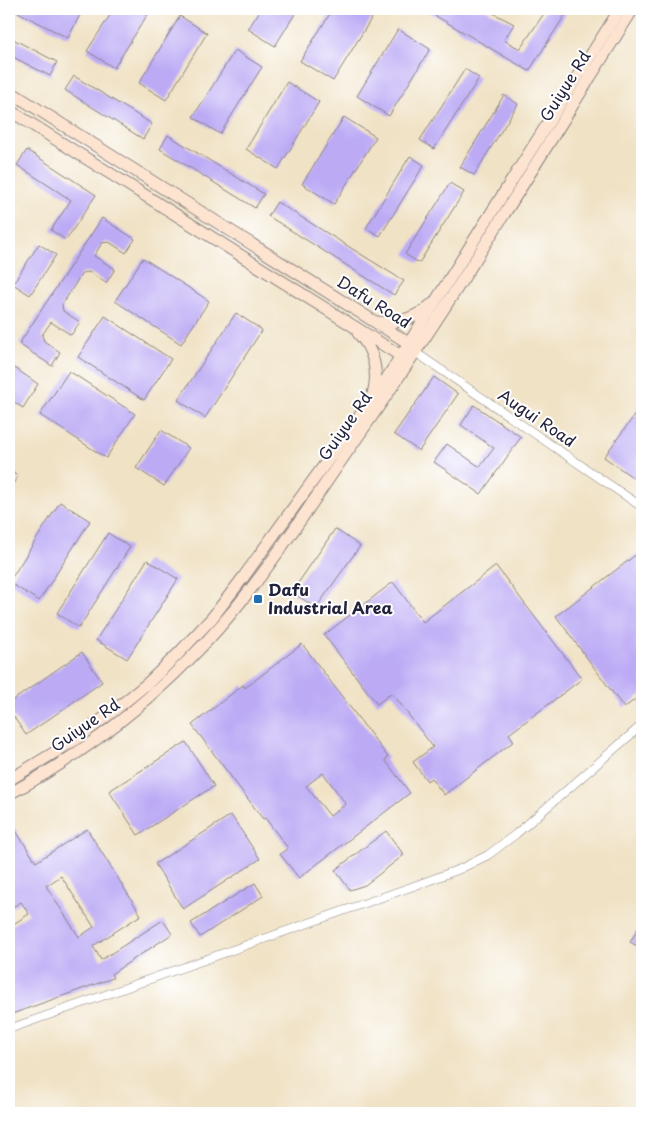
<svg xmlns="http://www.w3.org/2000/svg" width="651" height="1122" font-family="'Playpen Sans',sans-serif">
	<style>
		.building { fill: #bcaaf5; fill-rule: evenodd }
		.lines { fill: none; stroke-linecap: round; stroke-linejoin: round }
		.street-casing { stroke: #898280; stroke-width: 9 }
		.secondary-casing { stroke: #898280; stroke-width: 13 }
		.street { stroke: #fff; stroke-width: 8 }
		.secondary { stroke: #fde4d1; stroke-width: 11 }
		.poi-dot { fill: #1f6fb2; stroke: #fff; stroke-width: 2 }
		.labels { text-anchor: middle; stroke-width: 4; stroke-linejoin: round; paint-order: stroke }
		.street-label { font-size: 16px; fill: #22223b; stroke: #fff }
		.poi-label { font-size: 16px; font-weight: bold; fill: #22223b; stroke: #fff; text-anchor: start }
	</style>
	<rect width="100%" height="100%" fill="#fff"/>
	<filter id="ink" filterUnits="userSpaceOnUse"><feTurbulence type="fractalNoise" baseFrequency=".02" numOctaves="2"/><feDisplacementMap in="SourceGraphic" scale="10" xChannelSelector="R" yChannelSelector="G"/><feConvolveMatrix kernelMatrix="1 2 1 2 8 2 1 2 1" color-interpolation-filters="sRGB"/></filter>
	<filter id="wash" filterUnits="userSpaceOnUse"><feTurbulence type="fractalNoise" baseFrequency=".0096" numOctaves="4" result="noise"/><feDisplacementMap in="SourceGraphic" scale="20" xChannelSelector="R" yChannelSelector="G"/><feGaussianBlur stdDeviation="1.12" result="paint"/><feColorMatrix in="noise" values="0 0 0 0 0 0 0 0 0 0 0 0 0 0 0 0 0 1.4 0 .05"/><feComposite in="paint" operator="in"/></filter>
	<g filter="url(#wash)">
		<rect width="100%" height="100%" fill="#f0e2c5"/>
		<g id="blocks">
			<g class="building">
				<polygon points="12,9 83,9 68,38"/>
				<polygon points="114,9 151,9 114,68 87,51"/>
				<polygon points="261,9 298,9 275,46 248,29"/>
				<polygon points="333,9 365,9 374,14 333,81 300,61"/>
				<polygon points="424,9 485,9 514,24 504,40 520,49 547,9 569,9 529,71"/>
				<polygon points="180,16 207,33 166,100 139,83"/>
				<polygon points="398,29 430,49 389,116 357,96"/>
				<polygon points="9,37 57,62 50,76 9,55"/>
				<polygon points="235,50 262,67 220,134 193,117"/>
				<polygon points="465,69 479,78 434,149 420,140"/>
				<polygon points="74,76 152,124 143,139 65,90"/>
				<polygon points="287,82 319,102 278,169 246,149"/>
				<polygon points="504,95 518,104 474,175 460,167"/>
				<polygon points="344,117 376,137 334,204 302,184"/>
				<polygon points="168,135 264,194 255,208 160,149"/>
				<polygon points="27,150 96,195 66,240 51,230 71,200 17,165"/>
				<polygon points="410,156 424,165 380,236 366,228"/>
				<polygon points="450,183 464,192 419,263 405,254"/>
				<polygon points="277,202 404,281 394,295 268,216"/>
				<polygon points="102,218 135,239 126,253 109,242 102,243 94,256 115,269 106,283 89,272 82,273 62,305 63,311 80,322 71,335 51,322 42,335 44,341 60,352 52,366 19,344"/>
				<polygon points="39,244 56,255 30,295 13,284"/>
				<polygon points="143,258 209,301 181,344 115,301"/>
				<polygon points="236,313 262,330 205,418 178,400"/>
				<polygon points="105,316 171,359 144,400 78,357"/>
				<polygon points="9,364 38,384 23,408 9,399"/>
				<polygon points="69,371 135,414 106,458 40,415"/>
				<polygon points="434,377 458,394 419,451 394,434"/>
				<polygon points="474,405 521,437 481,494 434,462 447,444 480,467 494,448 461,425"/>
				<polygon points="642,405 642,469 635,479 604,457"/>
				<polygon points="161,430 189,448 164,486 136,468"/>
				<polygon points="9,470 18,476 9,490"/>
				<polygon points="60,502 90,521 39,601 9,582"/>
				<polygon points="335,529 360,546 316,608 292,592"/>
				<polygon points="108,533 130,547 79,628 57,613"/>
				<polygon points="642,550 642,694 624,708 556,616"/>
				<polygon points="147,560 178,579 127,659 96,640"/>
				<polygon points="496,566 582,679 509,734 514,741 444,795 431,778 427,781 413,762 433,747 392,693 377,704 324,635 393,582 423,622"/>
				<path d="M302,644L388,757L385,760L410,793L299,878L280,854L288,848L265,818L263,819L192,725L243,685L245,688ZM323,773L346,804L330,816L306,786Z"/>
				<polygon points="82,652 102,682 26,735 9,710 9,703"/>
				<polygon points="186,742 214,786 138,835 109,791"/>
				<polygon points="231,815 260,859 183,909 155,864"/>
				<path d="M9,820L36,862L87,829L141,915L93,946L101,960L163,920L172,934L111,974L113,978L9,1015V927L29,914L21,902L9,909ZM61,876L94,927L79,937L46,886Z"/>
				<polygon points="386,831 404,855 365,885 350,890 335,870"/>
				<polygon points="255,883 263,896 200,937 191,923"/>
				<polygon points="642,922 642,949 630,942"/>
			</g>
		</g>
	</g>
	<g filter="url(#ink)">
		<use href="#blocks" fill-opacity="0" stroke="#898280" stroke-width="1"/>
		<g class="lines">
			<g class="street-casing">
				<g id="street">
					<polyline points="415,352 642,507"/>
					<polyline points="9,1029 425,882 460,869 488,855 516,834 642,725"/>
				</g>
			</g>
			<g class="secondary-casing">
				<g id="secondary">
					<polyline points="9,91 410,344 415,352 401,356 9,110"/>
					<path d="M377,322C398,324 415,319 431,305"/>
					<path d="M358,333C374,350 379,372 373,394"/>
					<polyline points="9,780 75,740 116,709 148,683 178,654 212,618 242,579 387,378 620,9"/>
					<path d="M9,794C82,755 149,703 206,642C262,582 307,509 354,442C453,301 541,154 633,9"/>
				</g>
			</g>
			<use href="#street" class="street"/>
			<use href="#secondary" class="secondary"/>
		</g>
	</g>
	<rect class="poi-dot" x="253" y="594" width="10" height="10" rx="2.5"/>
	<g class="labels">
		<g class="street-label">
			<text transform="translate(565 86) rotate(-58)" y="6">Guiyue Rd</text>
			<text transform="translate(374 302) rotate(32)" y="6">Dafu Road</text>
			<text transform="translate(537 418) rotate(34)" y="6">Augui Road</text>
			<text transform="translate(345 426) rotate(-55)" y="6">Guiyue Rd</text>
			<text transform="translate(85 725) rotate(-35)" y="6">Guiyue Rd</text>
		</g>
		<g class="poi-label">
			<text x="268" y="596">Dafu<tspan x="268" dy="18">Industrial Area</tspan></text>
		</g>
	</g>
	<rect width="651" height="1122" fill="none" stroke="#fff" stroke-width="30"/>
</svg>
